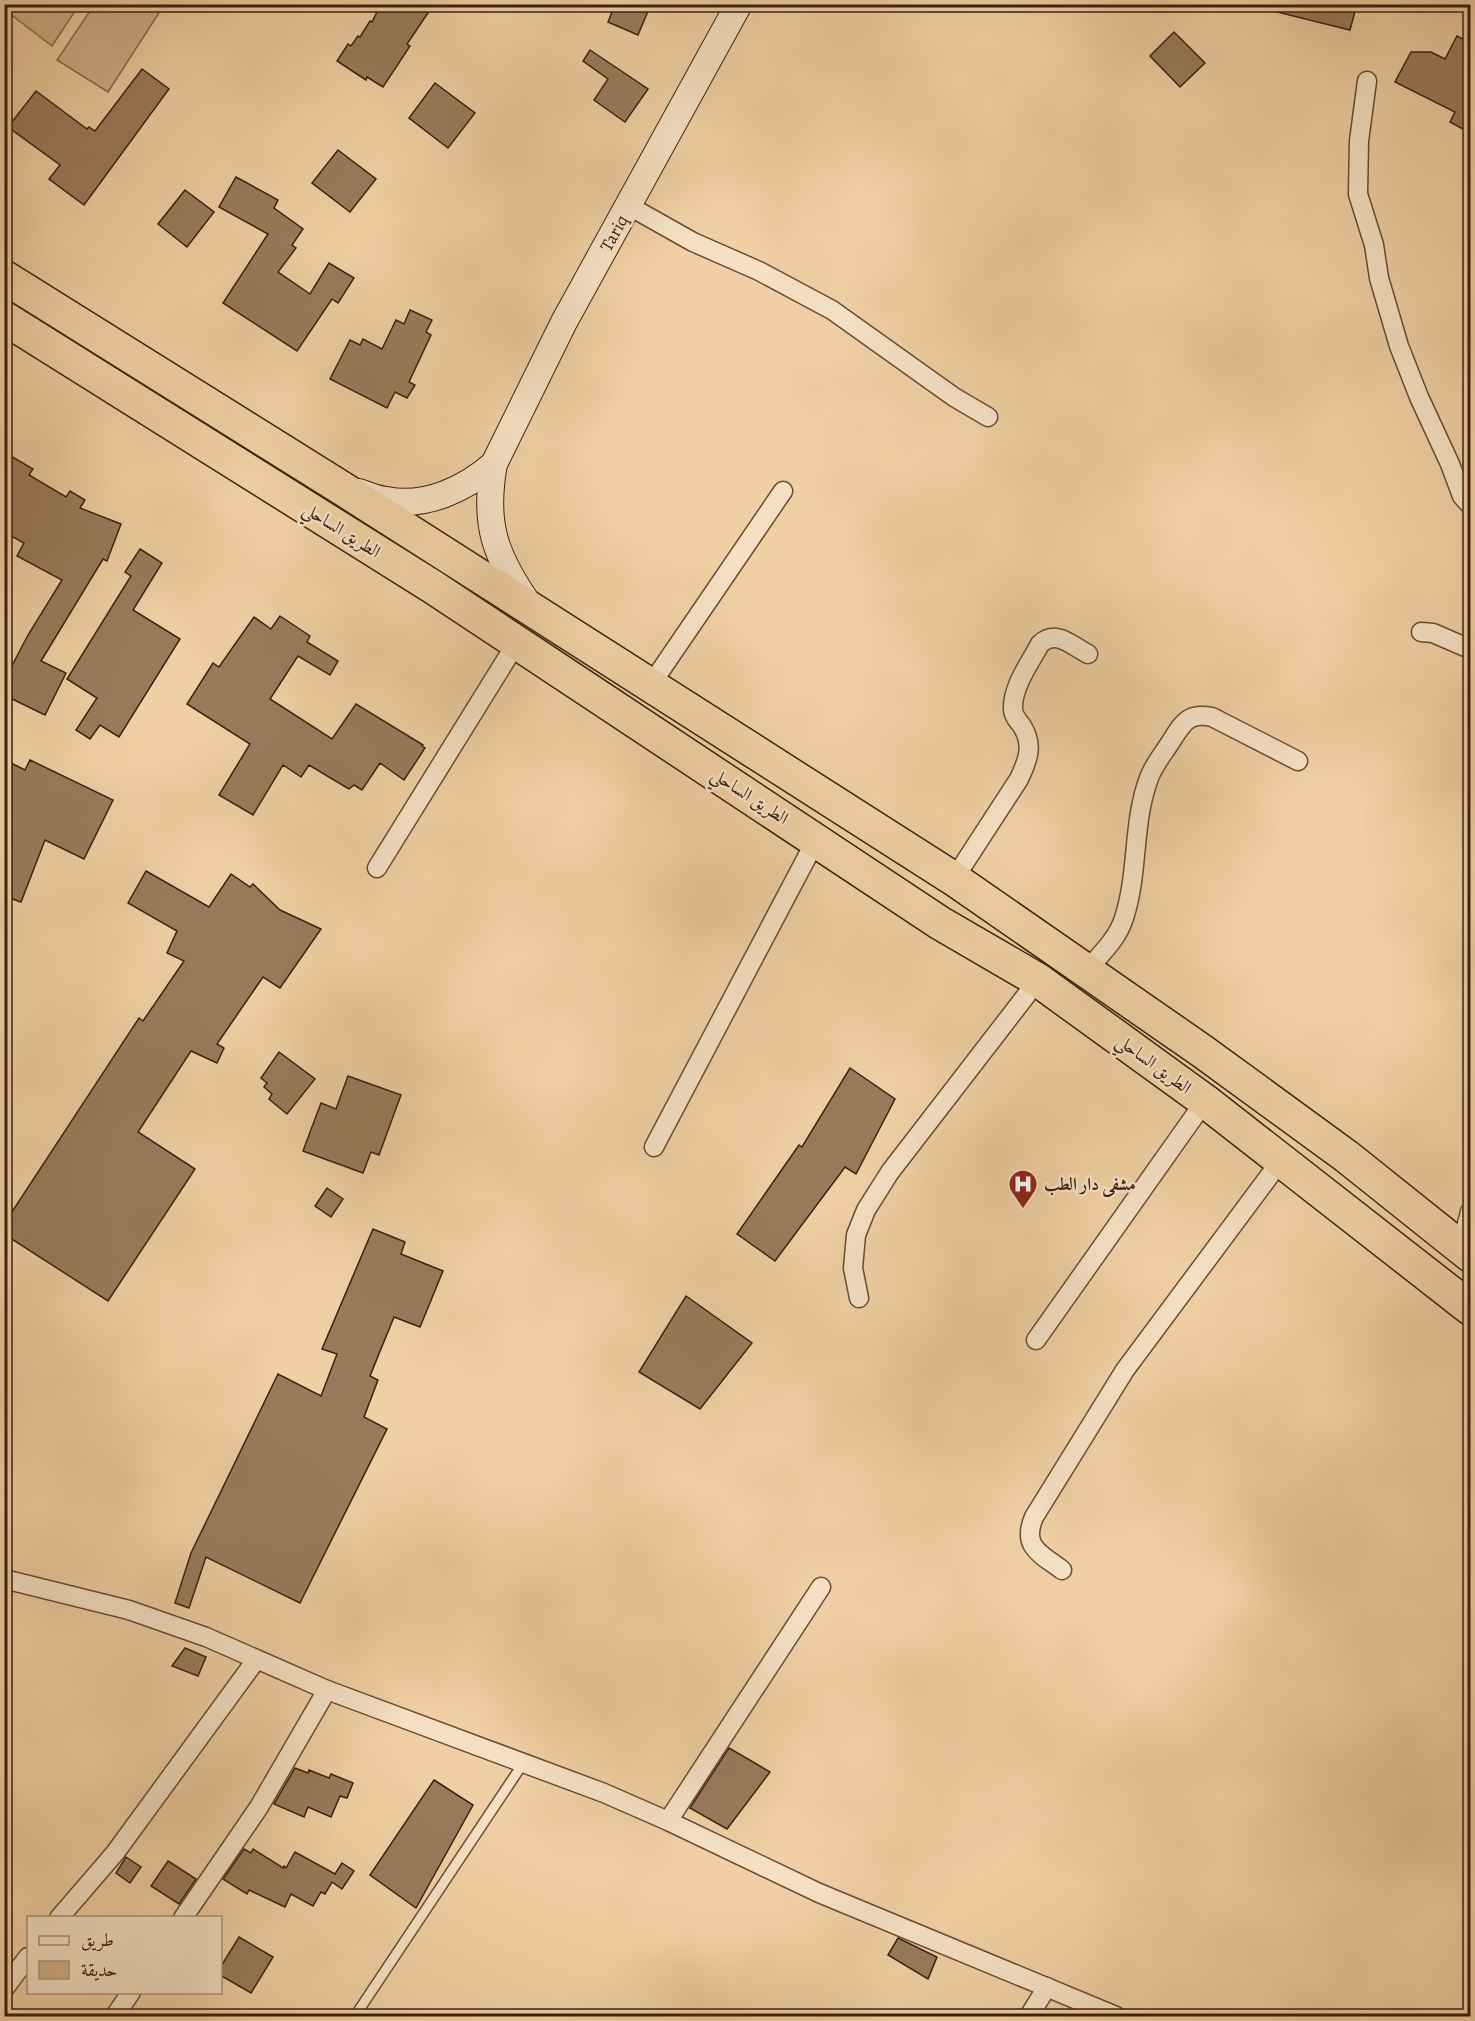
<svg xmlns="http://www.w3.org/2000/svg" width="1475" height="2021" font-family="Alegreya,Amiri,serif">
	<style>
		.green { fill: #d0b18a; stroke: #86684d; stroke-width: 1.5 }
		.building { fill: #997b5c; stroke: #3b2010; stroke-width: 1.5 }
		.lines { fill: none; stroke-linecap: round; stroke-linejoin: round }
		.lane-casing { stroke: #684c35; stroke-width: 12 }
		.street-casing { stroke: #684c35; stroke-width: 21 }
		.secondary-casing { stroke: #3b2010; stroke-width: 28 }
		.highway-casing { stroke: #3b2010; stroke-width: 36 }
		.lane { stroke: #f5e0c3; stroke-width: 9 }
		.street { stroke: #f5e0c3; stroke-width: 18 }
		.secondary { stroke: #f5e0c3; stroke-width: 26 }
		.highway { stroke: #efcfa3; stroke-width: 33 }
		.labels { text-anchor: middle; stroke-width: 5; stroke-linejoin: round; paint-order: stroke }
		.street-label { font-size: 18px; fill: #3b2010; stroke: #f5e0c3 }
		.poi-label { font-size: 18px; font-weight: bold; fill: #3b2010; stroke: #f5e0c3; text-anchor: start }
	</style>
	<rect width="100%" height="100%" fill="#efcfa3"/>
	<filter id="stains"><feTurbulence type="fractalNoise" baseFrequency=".00333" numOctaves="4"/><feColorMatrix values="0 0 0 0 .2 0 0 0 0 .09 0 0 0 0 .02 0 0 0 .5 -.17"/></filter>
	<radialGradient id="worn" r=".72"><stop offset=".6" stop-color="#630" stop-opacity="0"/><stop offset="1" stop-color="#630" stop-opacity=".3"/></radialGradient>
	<g class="green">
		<polygon points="4,5 5,4 79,5 52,46 5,10"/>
		<polygon points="94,5 164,5 108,92 57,60"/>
	</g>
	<g class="building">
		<polygon points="381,4 434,4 407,44 410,46 383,87 367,77 366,80 337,61 348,44 351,46 358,36 360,37 370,21 372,22"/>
		<polygon points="615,4 651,4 638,35 608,22"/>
		<polygon points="1270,4 1357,4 1350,30 1269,10"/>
		<polygon points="1174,32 1205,63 1180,87 1150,56"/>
		<polygon points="1457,36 1470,43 1470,133 1450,122 1455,112 1395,82 1411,52 1431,52 1445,59"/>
		<polygon points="590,50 648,89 625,122 594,100 608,79 583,61"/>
		<polygon points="142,69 169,89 84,205 49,179 60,165 8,127 36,91 87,129 89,127 95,131"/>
		<polygon points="435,83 475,113 448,148 409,118"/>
		<polygon points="338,150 376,179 350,212 312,183"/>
		<polygon points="236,177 278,200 274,208 303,229 292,245 296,248 278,272 310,294 329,263 354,278 338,303 332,299 297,351 223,303 268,234 219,207"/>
		<polygon points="185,190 214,212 187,247 158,224"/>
		<polygon points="410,310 432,320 426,332 431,335 409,382 415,385 407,398 395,392 387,408 330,379 350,340 360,345 363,339 382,349 396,320 404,324"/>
		<polygon points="4,452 33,469 29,475 66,497 70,491 85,500 80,508 121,524 107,561 103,559 41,661 66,673 45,715 4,695 4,681 28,635 62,580 17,556 24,543 4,532"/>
		<polygon points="140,549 162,563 133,610 180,639 119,737 100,725 90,739 76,730 97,698 67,679 131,576 125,572"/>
		<polygon points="280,616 310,636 307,642 338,661 330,675 298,656 270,699 332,739 356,704 423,745 422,746 425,748 404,780 380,763 362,790 354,785 349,789 309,765 301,777 283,765 253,815 219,795 250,744 187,704 213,663 219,667 254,617 271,629"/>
		<polygon points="30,760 113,800 84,859 45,840 21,902 4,896 4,771 9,762 25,770"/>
		<polygon points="146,871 209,907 231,874 250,887 253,884 280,910 321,929 280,988 263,977 217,1044 224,1048 217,1063 191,1051 138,1132 195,1169 108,1301 4,1234 4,1224 139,1018 143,1021 184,961 167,953 177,931 128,903"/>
		<polygon points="279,1052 315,1079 287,1114 269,1099 272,1094 264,1087 267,1083 261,1078"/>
		<polygon points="850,1068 895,1099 856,1174 845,1167 775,1261 737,1234 799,1145 802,1147"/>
		<polygon points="348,1076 401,1095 379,1155 371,1152 363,1173 303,1151 321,1103 336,1109"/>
		<polygon points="327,1188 343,1199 331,1217 315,1206"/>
		<polygon points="373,1229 405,1242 401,1254 443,1271 420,1327 394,1317 370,1376 378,1380 364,1417 387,1429 300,1603 206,1557 189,1608 175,1603 191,1553 278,1374 321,1396 337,1354 322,1349"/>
		<polygon points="686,1296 752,1343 700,1409 639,1372"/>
		<polygon points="185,1648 206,1657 198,1676 172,1666"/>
		<polygon points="729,1748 770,1772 727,1829 690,1808"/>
		<polygon points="295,1768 308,1773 309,1770 329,1778 331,1774 353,1783 347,1798 340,1796 331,1817 308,1807 304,1817 274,1804"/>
		<polygon points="434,1780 473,1805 416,1908 370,1875"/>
		<polygon points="244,1849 251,1853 253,1849 283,1868 284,1866 286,1868 295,1852 335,1874 342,1863 354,1871 342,1889 332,1882 325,1894 321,1892 313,1906 291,1894 285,1907 249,1890 247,1894 223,1879"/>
		<polygon points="126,1857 141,1867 130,1883 116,1873"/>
		<polygon points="168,1861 196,1879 179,1904 151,1886"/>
		<polygon points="239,1937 273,1957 251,1993 220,1975 220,1968"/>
		<polygon points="898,1938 937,1957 928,1979 888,1955"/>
	</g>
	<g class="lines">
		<g class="lane-casing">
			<polyline id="lane" points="355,2016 524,1762"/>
		</g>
		<g class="street-casing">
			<g id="street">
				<polyline points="1367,81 1359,141 1358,194 1374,245 1379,278 1399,346 1419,397 1450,464 1462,496 1470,505"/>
				<polyline points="629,206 693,242 759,271 832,310 954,397 988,417"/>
				<polyline points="1421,632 1433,633 1470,649"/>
				<polyline points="650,686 783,491"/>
				<polyline points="377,868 517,642"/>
				<path d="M954,879L1019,779C1028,760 1034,745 1022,726C1018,721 1013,715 1013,709C1012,687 1030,663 1040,644C1056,629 1071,645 1088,654"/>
				<path d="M1087,970C1101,954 1118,938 1124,918C1139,872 1132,823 1149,778C1153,766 1163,754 1170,743C1183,723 1187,712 1212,717L1298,761"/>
				<polyline points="654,1147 816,840"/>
				<polyline points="1461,1247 1470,1212"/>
				<polyline points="859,1298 853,1268 856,1235 866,1210 890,1172 1038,980"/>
				<polyline points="1036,1340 1205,1101"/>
				<path d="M1062,1570C1041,1554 1021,1547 1034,1517L1125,1370L1282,1159"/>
				<polyline points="4,1579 129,1610 206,1637 327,1690 604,1793 668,1821 819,1893 1116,2016"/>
				<polyline points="668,1821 821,1587"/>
				<polyline points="59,1918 115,1853 256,1660"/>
				<polyline points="183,1918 259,1807 327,1690"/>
				<polyline points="4,1989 28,1957"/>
				<polyline points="115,2016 131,1992"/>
				<polyline points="1029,2016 1047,1987"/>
			</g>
		</g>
		<g class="secondary-casing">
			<g id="secondary">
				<path d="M359,492C368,495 377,499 386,500C426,508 465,489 494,464"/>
				<path d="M529,605C495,556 483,524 494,464L564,322L739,4"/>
			</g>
		</g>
		<g class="highway-casing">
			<g id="highway">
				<polyline points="4,277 340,487 954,879 1202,1051 1346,1156 1470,1255"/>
				<polyline points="4,318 433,587 940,923 1038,980 1205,1101 1470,1308"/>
			</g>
		</g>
		<use href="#lane" class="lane"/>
		<use href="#street" class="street"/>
		<use href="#secondary" class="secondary"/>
		<use href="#highway" class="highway"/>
	</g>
	<defs>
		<g id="hospital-pin" transform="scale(1.5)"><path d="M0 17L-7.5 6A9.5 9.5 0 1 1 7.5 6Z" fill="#8f2418" stroke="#f5e0c3"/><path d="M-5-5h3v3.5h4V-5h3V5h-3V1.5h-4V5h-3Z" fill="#fff"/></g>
	</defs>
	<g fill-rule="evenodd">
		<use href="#hospital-pin" x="1023" y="1184"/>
	</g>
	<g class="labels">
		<g class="street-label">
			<text transform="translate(614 233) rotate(-61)" y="6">Tariq</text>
			<text transform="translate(342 530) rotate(32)" y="6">الطريق الساحلي</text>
			<text transform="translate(750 796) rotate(33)" y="6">الطريق الساحلي</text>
			<text transform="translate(1154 1064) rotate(36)" y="6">الطريق الساحلي</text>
		</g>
		<g class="poi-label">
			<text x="1044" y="1190">مشفى دار الطب</text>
		</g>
	</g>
	<rect width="1475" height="2021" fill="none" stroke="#efcfa3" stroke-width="24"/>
	<rect x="6" y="6" width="1463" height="2009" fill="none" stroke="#3b2010" stroke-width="3"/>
	<rect x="12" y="12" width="1451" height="1997" fill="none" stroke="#3b2010" stroke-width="1.5"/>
	<rect x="27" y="1916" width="195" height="78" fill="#f5e0c3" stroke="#ab937b" stroke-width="1.5"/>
	<rect x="39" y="1936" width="30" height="9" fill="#f5e0c3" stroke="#ab937b" stroke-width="1.5"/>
	<text x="81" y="1946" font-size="18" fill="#3b2010">طريق</text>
	<rect x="39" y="1961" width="30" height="18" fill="#d0b18a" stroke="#ab937b" stroke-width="1.5"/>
	<text x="81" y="1976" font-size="18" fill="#3b2010">حديقة</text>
	<rect width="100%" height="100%" filter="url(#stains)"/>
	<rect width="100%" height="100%" fill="url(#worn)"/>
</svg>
